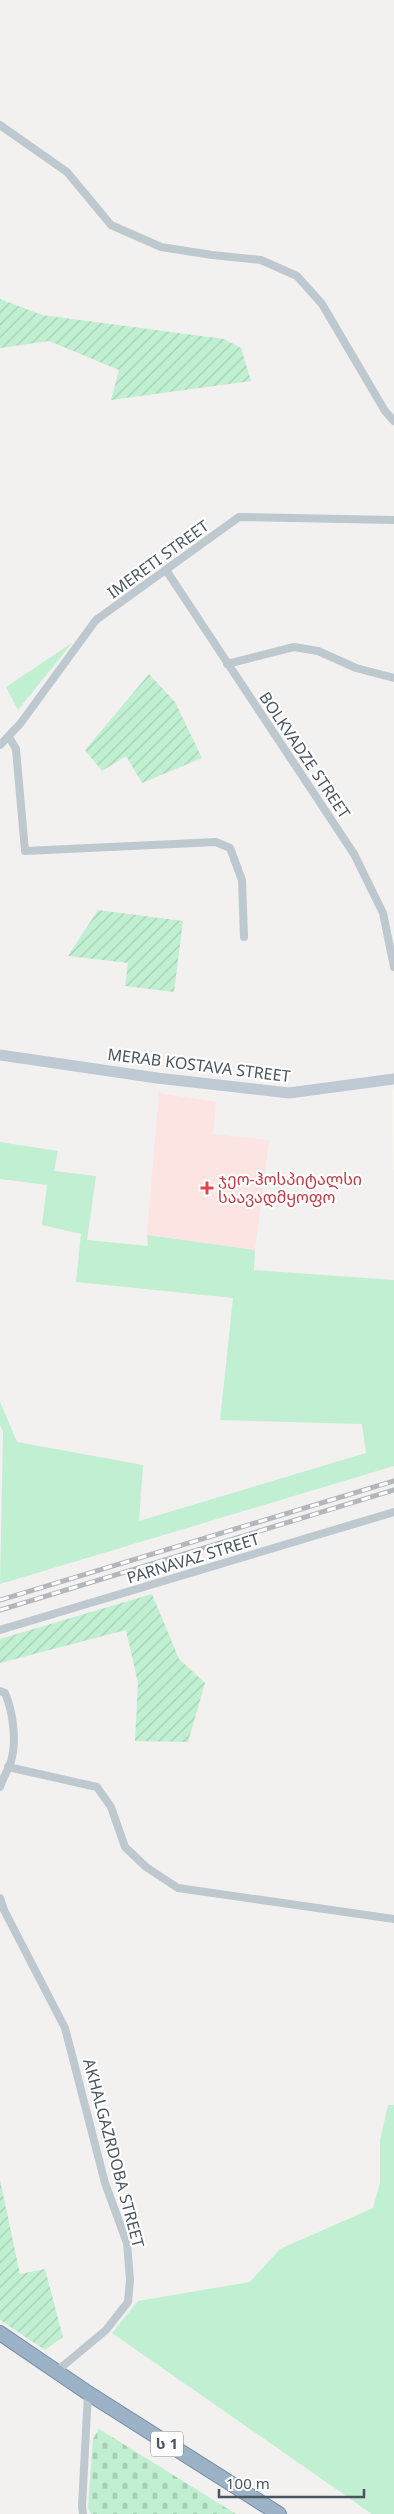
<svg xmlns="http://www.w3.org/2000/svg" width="394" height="2514" font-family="'Noto Sans','Noto Sans Georgian',sans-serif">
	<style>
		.commercial { fill: #fcf7eb }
		.medical { fill: #fbe4e2 }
		.grass { fill: #c0efd1 }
		.cemetery { fill: url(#cemetery-stones) }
		.garden { fill: url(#garden-furrows) }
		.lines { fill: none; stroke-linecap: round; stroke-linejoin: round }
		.trunk-casing { stroke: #748faa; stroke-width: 16 }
		.minor { stroke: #bec8cf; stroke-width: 8 }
		.secondary { stroke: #bec9d4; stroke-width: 11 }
		.trunk { stroke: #9cb2c6; stroke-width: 14 }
		.rail-casing { stroke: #b3b6bb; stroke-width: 5 }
		.rail { stroke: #fff; stroke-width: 3; stroke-dasharray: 9; stroke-linecap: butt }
		.health-dot { fill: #e0444e; stroke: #fff; stroke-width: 2 }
		.labels { text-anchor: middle; stroke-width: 4.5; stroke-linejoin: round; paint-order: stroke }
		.shield { fill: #fff; stroke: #7f878e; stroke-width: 1 }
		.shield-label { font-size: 15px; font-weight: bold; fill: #48545e }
		.street-label { font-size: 16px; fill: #48545e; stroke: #fff }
		.health-label { font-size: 16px; fill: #be3a42; stroke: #fff; text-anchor: start }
	</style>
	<defs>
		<pattern id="cemetery-stones" width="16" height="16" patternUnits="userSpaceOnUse" patternTransform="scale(1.25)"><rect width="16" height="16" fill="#c0efd1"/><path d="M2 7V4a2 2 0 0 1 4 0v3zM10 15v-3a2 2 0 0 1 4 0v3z" fill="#a6cfb6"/></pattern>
		<pattern id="garden-furrows" width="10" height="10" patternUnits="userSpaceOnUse" patternTransform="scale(1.25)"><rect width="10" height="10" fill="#c0efd1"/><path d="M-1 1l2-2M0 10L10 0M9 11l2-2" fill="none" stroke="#a6cfb6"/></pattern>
	</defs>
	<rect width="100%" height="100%" fill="#f3f0f0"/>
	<polygon class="commercial" points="394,1088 394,1170 393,1170 392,1089"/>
	<polygon class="medical" points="159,1093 216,1102 213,1134 269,1140 255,1250 147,1235"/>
	<g class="grass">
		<polygon points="72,643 18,710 6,687"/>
		<polygon points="0,1142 58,1151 54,1171 96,1176 87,1240 148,1246 147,1235 255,1250 254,1270 394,1280 394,1466 0,1584 3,1432 0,1425 0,1402 17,1442 143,1465 139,1521 366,1453 362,1424 220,1420 233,1298 76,1282 81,1234 42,1225 47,1185 0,1179"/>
		<polygon points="388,2105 394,2105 394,2514 372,2514 112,2333 138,2301 250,2282 280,2249 373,2208 380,2183 380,2140"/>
	</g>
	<polygon class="cemetery" points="99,2429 236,2514 91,2514 88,2507 93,2439"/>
	<g class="garden">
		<polygon points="0,299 42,315 224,339 241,348 251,381 111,400 119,370 49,341 0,348"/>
		<polygon points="149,674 175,702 202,758 142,783 126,756 102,771 85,750"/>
		<polygon points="98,910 183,921 174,992 125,986 128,963 68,956"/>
		<polygon points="152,1594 179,1659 205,1683 188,1742 135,1741 138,1683 126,1630 0,1663 0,1639"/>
		<polygon points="0,2180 20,2274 45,2269 63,2337 45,2350 0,2320"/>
	</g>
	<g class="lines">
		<g class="trunk-casing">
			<polyline id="trunk" points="0,2333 88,2393 279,2514"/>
		</g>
		<g class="minor">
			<polyline points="0,125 67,172 111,225 161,247 212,255 261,260 297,276 322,304 385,411 394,421"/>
			<polyline points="166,570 354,854 383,913 394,967"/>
			<polyline points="227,664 294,647 318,651 356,668 394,678"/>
			<polyline points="9,737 16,749 25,851 216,842 230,848 242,880 244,937"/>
			<polyline points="0,745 20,724 96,620 239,517 394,520"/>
			<polyline points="0,1630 394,1512"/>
			<path d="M0,1691L5,1693C13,1712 17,1741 11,1761C8,1770 3,1778 0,1787"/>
			<polyline points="8,1767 97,1787 111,1807 125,1847 146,1867 178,1888 394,1919"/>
			<polyline points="0,1898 4,1910 65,2028 105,2183 127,2243 130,2280 128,2302 106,2330 57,2371"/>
			<polyline points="83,2514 82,2506 88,2393"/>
		</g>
		<polyline class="secondary" points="0,1055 157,1078 289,1093 394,1079"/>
		<use href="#trunk" class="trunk"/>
		<g class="rail-casing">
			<g id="rail">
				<polyline points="0,1600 394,1481"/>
				<polyline points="0,1610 394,1490"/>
			</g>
		</g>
		<use href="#rail" class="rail"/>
	</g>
	<path class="health-dot" d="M204.5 1180.5h5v5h5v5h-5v5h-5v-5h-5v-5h5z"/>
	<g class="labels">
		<rect class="shield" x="151" y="2431.5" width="32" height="25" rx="4"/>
		<g class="shield-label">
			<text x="167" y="2449">ს 1</text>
		</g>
		<g class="street-label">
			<text transform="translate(158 559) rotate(-36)" y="6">IMERETI STREET</text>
			<text transform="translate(305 755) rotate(56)" y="6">BOLKVADZE STREET</text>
			<text transform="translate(199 1065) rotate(7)" y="6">MERAB KOSTAVA STREET</text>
			<text transform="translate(193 1558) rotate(-17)" y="6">PARNAVAZ STREET</text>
			<text transform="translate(114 2153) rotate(75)" y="6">AKHALGAZRDOBA STREET</text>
		</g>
		<g class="health-label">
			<text x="218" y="1185">ჯეო-ჰოსპიტალსი<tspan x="218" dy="18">საავადმყოფო</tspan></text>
		</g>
	</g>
	<path d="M219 2489v8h145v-8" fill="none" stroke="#48545e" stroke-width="2.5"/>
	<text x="226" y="2489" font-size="15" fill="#48545e" stroke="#ffffff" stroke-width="4" paint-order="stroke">100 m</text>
</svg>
